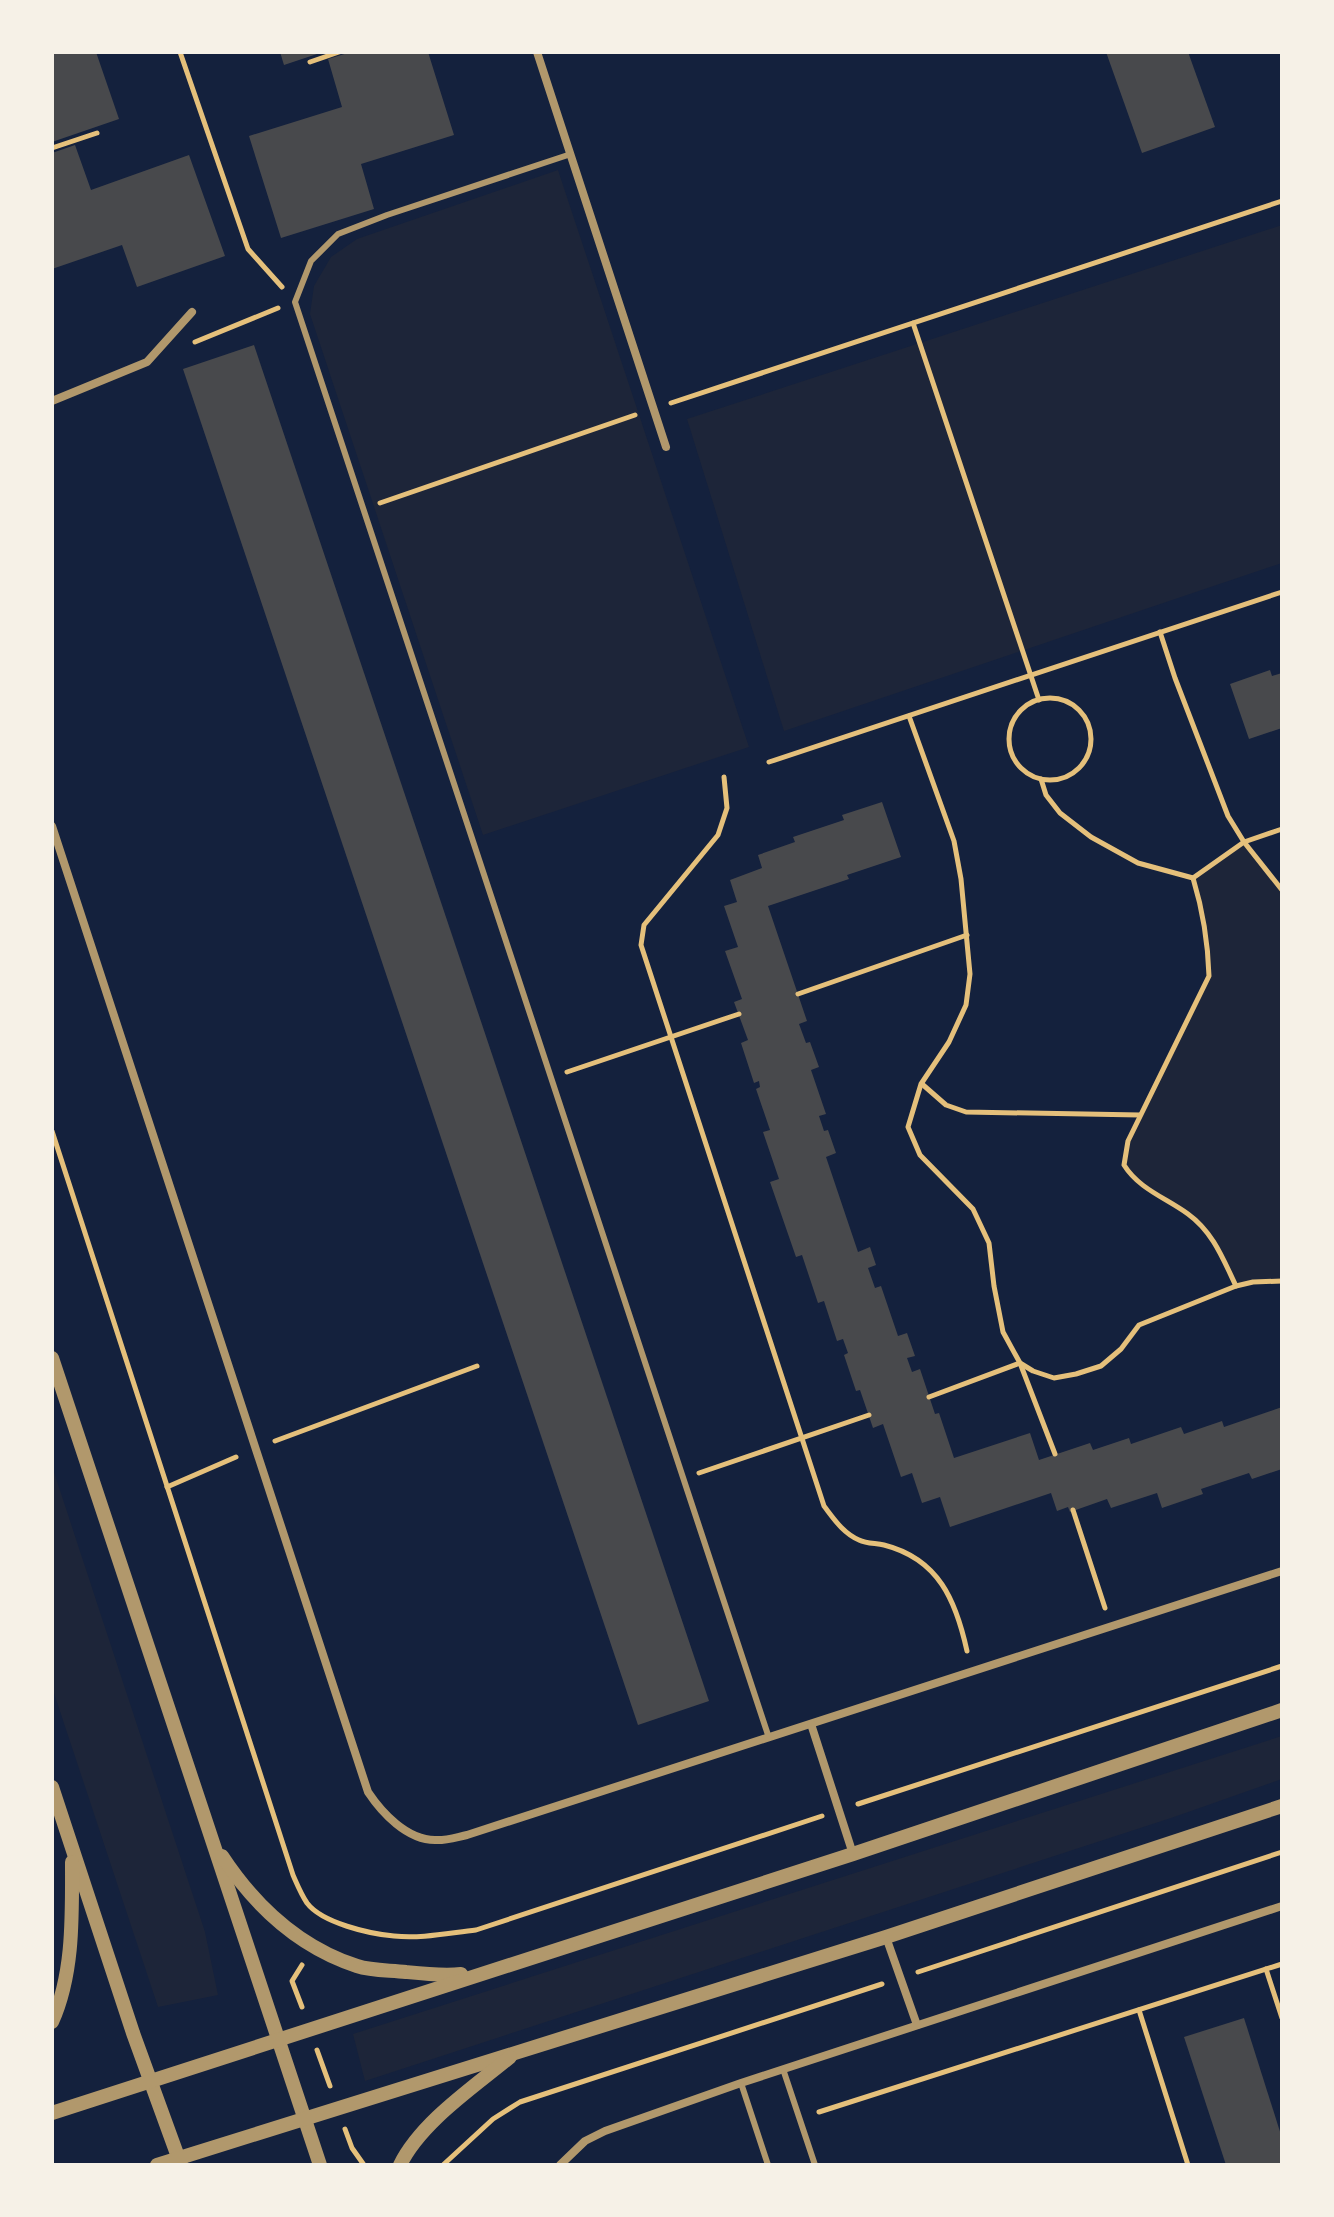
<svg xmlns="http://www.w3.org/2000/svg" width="1334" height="2217" font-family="Raleway,sans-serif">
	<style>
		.green { fill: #1d2539 }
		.building { fill: #48494c }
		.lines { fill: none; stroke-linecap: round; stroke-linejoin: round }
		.path { stroke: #e5c07b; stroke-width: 5 }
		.service { stroke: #b1986c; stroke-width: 6 }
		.minor { stroke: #b1986c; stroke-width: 8 }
		.tertiary { stroke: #b1986c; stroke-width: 14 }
	</style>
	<rect width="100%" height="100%" fill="#14213d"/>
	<g class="green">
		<polygon points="558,170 749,747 483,835 310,314 314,286 331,257 357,239"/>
		<polygon points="1282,225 1282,563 784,731 687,419"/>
		<polygon points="1244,842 1282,890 1282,1281 1236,1286 1211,1235 1189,1214 1155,1194 1124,1165 1128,1141 1209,976 1208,950 1193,878"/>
		<polygon points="52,1466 205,1932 218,1995 158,2007 52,1687"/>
		<polygon points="1282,1736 1282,1779 1174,1817 365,2081 353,2034"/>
	</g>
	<g class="building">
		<polygon points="52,52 96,52 119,119 52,142"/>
		<polygon points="280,52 320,52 320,53 284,65"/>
		<polygon points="351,52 428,52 454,135 361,164 374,209 281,238 249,136 342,107 328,59"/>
		<polygon points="1106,52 1188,52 1215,127 1142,153"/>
		<polygon points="75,145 91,190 189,155 225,256 137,287 122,245 52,269 52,153"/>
		<polygon points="254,345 709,1701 638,1725 183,369"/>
		<polygon points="1270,670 1272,676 1282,673 1282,728 1249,739 1230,684"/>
		<polygon points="882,802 901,857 847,875 849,879 768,906 807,1021 799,1024 806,1043 810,1042 819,1067 811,1070 826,1114 819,1116 824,1131 828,1130 836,1153 826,1157 858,1252 870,1247 876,1265 868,1268 875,1288 881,1286 898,1336 907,1333 915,1356 907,1358 912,1372 920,1369 935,1414 939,1413 954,1458 1030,1433 1039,1460 1090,1443 1093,1450 1129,1438 1131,1444 1181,1427 1184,1434 1222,1421 1224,1427 1282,1407 1282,1469 1252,1479 1249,1473 1201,1489 1203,1494 1162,1508 1157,1493 1111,1508 1107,1499 1070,1512 1068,1507 1057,1511 1051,1493 950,1527 940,1497 922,1503 912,1473 901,1477 883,1424 873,1428 860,1390 856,1391 844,1355 848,1353 843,1339 837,1341 824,1301 818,1303 802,1255 796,1257 770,1182 779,1179 763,1132 770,1130 756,1089 760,1087 759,1081 754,1083 741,1043 748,1040 734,1002 742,999 725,951 738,947 724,906 737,902 730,880 762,868 758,855 795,842 793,837 844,820 842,815"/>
		<polygon points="1244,2018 1282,2138 1282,2165 1226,2165 1184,2037"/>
	</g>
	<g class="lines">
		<g class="path">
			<polyline points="180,52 248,249 282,287"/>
			<polyline points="310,62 339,52"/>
			<polyline points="52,148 97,133"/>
			<polyline points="913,323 1039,700"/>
			<polyline points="195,342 278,308"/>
			<polyline points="671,403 1282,201"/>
			<polyline points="380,503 635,415"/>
			<polyline points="1160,632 1175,678 1228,816 1244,842 1282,890"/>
			<circle cx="1050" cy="739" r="41"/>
			<polyline points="909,716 954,841 961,879 970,974 966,1005 949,1042 921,1084 908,1127 920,1155 973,1209 989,1243 994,1286 1003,1332 1020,1363 1033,1371 1054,1378 1076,1374 1101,1366 1121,1349 1139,1325 1236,1286 1253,1282 1282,1281"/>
			<polyline points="769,762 1282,592"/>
			<path d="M724,777L727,808L718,835L644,925L641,945L824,1506C834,1519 843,1533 859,1540C867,1544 876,1543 884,1545C939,1559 956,1601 967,1651"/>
			<polyline points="1041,779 1046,795 1060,813 1091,837 1138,863 1193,878"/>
			<polyline points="798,994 967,935"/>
			<polyline points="567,1072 739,1014"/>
			<polyline points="922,1084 946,1105 966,1112 1140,1115"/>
			<path d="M52,1131L293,1875C297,1884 301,1894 307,1903C322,1923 370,1934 394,1936C420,1939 449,1933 476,1930L822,1816"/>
			<path d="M1236,1286C1223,1259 1213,1232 1188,1214C1166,1198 1139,1189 1124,1165L1128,1141L1209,976C1208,942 1203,911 1193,878L1244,842L1282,829"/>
			<polyline points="929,1397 1020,1363 1055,1454"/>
			<polyline points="275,1441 477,1366"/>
			<polyline points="699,1473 869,1415"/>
			<polyline points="167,1487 236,1457"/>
			<polyline points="1073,1510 1105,1608"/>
			<polyline points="858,1804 1282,1666"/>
			<polyline points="1266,1969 1282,2018"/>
			<polyline points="918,1972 1282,1852"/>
			<polyline points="302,2007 292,1981 302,1965"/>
			<polyline points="1139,2010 1188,2165"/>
			<polyline points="317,2050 330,2086"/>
			<polyline points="819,2112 1282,1964"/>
			<polyline points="345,2129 352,2148 364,2165"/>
			<polyline points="443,2165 493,2119 520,2102 882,1984"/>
		</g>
		<g class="service">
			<polyline points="571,154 387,215 338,234 311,261 295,302 769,1738"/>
			<polyline points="783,2069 815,2165"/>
			<polyline points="741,2083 768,2165"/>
		</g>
		<g class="minor">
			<polyline points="537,52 666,447"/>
			<polyline points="52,401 147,362 192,312"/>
			<path d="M52,826L368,1792C382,1813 407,1840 435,1840C445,1841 457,1837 467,1835L1282,1571"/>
			<polyline points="811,1724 853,1854"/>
			<polyline points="886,1937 917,2025"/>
			<polyline points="560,2165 585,2141 605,2131 741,2083 1282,1906"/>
		</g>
		<g class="tertiary">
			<polyline points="52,1358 320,2165"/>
			<polyline points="52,1787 133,2033 181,2165"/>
			<path d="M222,1856C255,1906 299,1947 357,1966C372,1971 391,1970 406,1972C425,1974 443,1976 461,1974"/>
			<path d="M52,2022C74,1973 72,1915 72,1862"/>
			<polyline points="52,2113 853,1854 1282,1710"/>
			<polyline points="157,2165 886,1937 1282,1806"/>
			<path d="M400,2165C421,2122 474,2087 510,2057"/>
		</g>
	</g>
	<rect width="1334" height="2217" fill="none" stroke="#f6f1e7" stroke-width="108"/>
</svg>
